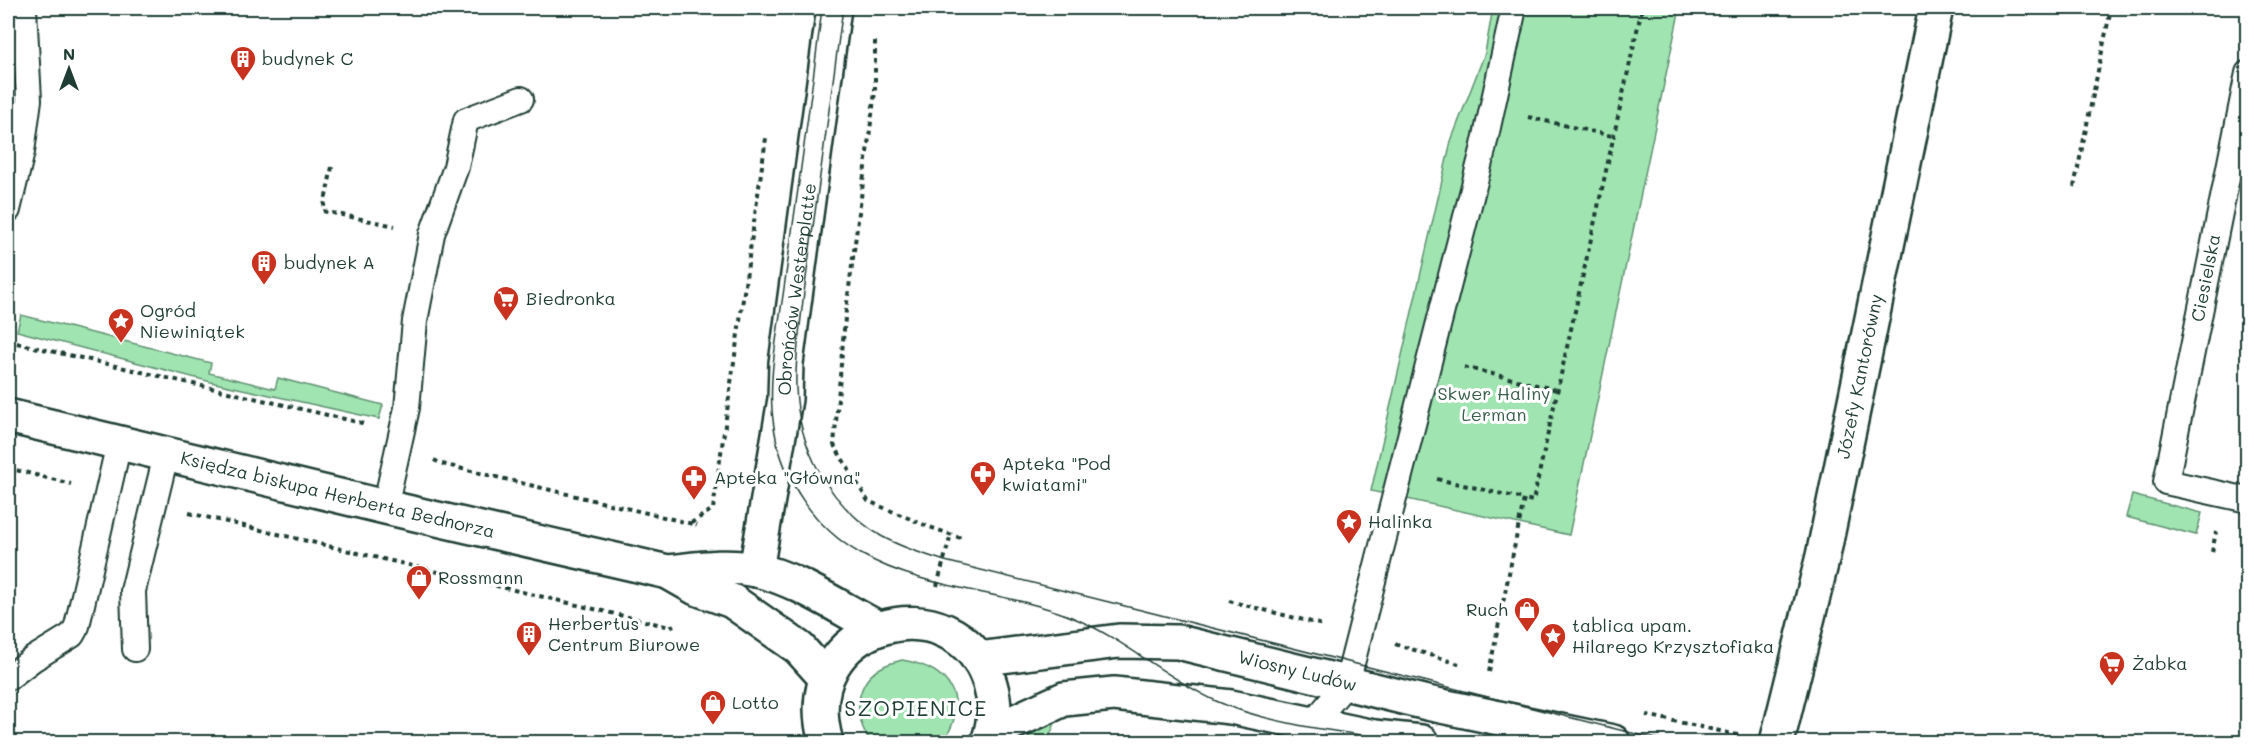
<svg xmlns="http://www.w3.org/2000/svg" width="2255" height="750" font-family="Mali,sans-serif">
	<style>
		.green { fill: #a0e5b1; stroke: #609172; stroke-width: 1.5 }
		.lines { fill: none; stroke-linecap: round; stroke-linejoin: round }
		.lane-casing { stroke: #1f3d34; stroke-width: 28 }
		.street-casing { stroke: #1f3d34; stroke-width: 38 }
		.secondary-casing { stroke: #1f3d34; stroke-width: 38 }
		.path { stroke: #1f3d34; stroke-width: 4; stroke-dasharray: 4.5 4.5; stroke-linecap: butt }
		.lane { stroke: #fff; stroke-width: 24 }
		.street { stroke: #fff; stroke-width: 33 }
		.secondary { stroke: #fff; stroke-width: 33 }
		.tram { stroke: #1f3d34; stroke-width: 1.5 }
		.labels { text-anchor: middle; stroke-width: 6; stroke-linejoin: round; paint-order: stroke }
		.poi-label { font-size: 18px; fill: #1f3d34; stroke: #fff; text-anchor: start }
		.street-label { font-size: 18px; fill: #1f3d34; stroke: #fff }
		.park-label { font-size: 18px; fill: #395f4d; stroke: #fff }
		.quarter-label { font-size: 21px; letter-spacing: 1.5px; fill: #1f3d34; stroke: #fff }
	</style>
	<rect width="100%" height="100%" fill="#fff"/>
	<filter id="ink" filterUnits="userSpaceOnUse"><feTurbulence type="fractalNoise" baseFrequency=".0167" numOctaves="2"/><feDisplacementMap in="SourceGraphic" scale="12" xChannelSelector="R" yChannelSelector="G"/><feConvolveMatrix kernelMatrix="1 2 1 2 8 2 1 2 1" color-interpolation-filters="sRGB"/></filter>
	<g filter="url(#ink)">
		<g class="green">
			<polygon points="1493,8 1680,8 1569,535 1371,491 1451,141 1485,53"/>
			<polygon points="21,315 211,363 209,373 275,389 278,378 383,405 379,419 215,383 17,331"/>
			<polygon points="2132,495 2202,513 2196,535 2126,517"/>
			<path d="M902,660C950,668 971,700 943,742H871C853,717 853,682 884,666C890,663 896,662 902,660Z"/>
			<polygon points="1053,720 1055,723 1047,742 1023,742 1039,728"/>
		</g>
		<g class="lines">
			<g class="lane-casing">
				<g id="lane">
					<polyline points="2248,73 2166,482 2248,500"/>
					<polyline points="8,210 22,152 29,100 24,8"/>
					<polyline points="385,507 407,408 415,321 432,234 456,167 466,120 521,99"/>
					<polyline points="135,649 133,591 166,455"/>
					<polyline points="8,678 33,659 72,635 77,626 119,443"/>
					<polyline points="1311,725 1347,683 1483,150 1514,8"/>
				</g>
			</g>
			<g class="street-casing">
				<g id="street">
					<path id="s1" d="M756,570L785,399L786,363L834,8"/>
					<path id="s2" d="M1777,742L1823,556L1936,8"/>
				</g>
			</g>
			<g class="secondary-casing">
				<g id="secondary">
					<path id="s3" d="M8,416L385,507L668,572L696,588L732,601L799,648L826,678"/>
					<path d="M668,572C697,569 727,564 756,570C796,578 841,609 878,628"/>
					<path id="s4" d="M978,659L1119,641L1178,642L1427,703L1613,742"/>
					<polyline points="992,732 1064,699 1114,694 1231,707 1374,737 1421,742"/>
					<path d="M826,742C791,620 958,578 990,684C996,704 995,723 988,742"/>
				</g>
			</g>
			<g class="path">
				<polyline points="1427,8 1462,13"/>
				<polyline points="875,41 875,92 845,318 834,445 868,501 927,526 964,539"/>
				<polyline points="1528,117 1612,136"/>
				<polyline points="332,167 323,211 395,226"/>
				<polyline points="2074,187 2111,8"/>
				<polyline points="8,341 366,424"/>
				<polyline points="1464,367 1557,390"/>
				<polyline points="434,460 442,464 697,525"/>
				<polyline points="8,468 71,484"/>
				<polyline points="1437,479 1524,499"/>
				<polyline points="189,513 670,627 674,625"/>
				<polyline points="691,523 713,509 766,138"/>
				<polyline points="2212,552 2216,532"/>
				<polyline points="937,586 951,534"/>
				<polyline points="1229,601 1323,625"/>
				<polyline points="1395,644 1459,664"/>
				<polyline points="1489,672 1524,499 1533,501 1642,8"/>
				<polyline points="1646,715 1738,735"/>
			</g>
			<use href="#lane" class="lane"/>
			<use href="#street" class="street"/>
			<use href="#secondary" class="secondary"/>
			<g class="tram">
				<path d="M822,8C811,99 798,190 785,281C779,328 766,380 774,427C782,480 815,528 861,554C924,590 1002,590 1069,616C1122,637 1164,677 1216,701C1272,726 1350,733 1411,742"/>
				<path d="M843,8L803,300C800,328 795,358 796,387C798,447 828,504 881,536C901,547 923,554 945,561L1668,742"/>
			</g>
		</g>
	</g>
	<defs>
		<g id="building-pin" transform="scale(1.35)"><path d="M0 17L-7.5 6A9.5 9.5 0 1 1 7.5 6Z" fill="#c8321e" stroke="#fff"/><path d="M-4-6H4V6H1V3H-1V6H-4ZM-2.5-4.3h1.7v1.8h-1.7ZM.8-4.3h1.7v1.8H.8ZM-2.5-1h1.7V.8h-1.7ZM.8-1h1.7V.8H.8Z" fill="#fff"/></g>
		<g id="supermarket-pin" transform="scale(1.35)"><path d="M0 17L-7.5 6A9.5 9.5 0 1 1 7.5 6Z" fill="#c8321e" stroke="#fff"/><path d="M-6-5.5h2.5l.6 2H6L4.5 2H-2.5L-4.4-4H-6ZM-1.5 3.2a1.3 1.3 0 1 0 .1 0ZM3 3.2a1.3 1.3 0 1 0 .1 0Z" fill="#fff"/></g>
		<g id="sight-pin" transform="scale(1.35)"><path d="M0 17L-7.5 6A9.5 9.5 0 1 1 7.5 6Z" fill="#c8321e" stroke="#fff"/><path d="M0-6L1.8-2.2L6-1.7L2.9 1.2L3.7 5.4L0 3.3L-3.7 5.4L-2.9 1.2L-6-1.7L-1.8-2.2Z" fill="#fff"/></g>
		<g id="pharmacy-pin" transform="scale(1.35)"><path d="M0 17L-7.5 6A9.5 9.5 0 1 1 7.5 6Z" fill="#c8321e" stroke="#fff"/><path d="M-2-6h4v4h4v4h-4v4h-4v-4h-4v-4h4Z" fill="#fff"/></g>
		<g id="shop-pin" transform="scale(1.35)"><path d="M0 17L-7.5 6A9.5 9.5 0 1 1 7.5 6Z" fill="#c8321e" stroke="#fff"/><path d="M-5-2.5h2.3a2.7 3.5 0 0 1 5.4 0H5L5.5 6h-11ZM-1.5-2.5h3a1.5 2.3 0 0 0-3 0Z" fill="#fff"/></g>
	</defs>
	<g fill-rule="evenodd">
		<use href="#building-pin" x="243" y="59"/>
		<use href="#building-pin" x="264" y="263"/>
		<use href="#supermarket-pin" x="506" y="299"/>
		<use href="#sight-pin" x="121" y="321"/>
		<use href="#pharmacy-pin" x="983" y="474"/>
		<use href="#pharmacy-pin" x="694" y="478"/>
		<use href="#sight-pin" x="1349" y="522"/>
		<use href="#shop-pin" x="419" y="578"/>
		<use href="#shop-pin" x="1527" y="610"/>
		<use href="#building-pin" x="529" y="634"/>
		<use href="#sight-pin" x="1553" y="636"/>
		<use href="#supermarket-pin" x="2112" y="664"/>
		<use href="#shop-pin" x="713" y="703"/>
	</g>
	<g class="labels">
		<g class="poi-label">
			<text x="262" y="65">budynek C</text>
			<text x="284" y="269">budynek A</text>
			<text x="526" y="305">Biedronka</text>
			<text x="140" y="317">Ogród<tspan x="140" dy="21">Niewiniątek</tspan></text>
			<text x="1002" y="470">Apteka "Pod<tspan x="1002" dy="21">kwiatami"</tspan></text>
			<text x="714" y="484">Apteka "Główna"</text>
			<text x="1368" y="528">Halinka</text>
			<text x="438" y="584">Rossmann</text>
			<text x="1508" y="616" text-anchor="end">Ruch</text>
			<text x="548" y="630">Herbertus<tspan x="548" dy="21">Centrum Biurowe</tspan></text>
			<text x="1572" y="632">tablica upam.<tspan x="1572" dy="21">Hilarego Krzysztofiaka</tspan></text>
			<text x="2132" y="670">Żabka</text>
			<text x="732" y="709">Lotto</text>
		</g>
		<g class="street-label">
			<text transform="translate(2206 278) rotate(-79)" y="6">Ciesielska</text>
			<text dy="6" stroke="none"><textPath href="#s1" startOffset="284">Obrońców Westerplatte</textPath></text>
			<text dy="6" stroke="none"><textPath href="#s2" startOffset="375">Józefy Kantorówny</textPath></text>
			<text dy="6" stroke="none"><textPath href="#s3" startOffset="339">Księdza biskupa Herberta Bednorza</textPath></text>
			<text dy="6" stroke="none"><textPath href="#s4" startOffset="324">Wiosny Ludów</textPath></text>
		</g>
		<g class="park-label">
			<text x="1494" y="400">Skwer Haliny<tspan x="1494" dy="21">Lerman</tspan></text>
		</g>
		<g class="quarter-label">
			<text x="916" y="716">SZOPIENICE</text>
		</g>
	</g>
	<rect width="2255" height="750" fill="none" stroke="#fff" stroke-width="30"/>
	<rect x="15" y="15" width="2225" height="720" fill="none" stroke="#1f3d34" stroke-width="2" filter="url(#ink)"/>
	<g transform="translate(69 69)" stroke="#ffffff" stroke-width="4.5" paint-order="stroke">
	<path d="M0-4.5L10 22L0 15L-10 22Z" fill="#1f3d34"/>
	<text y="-9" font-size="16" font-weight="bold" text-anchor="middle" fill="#1f3d34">N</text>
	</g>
</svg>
